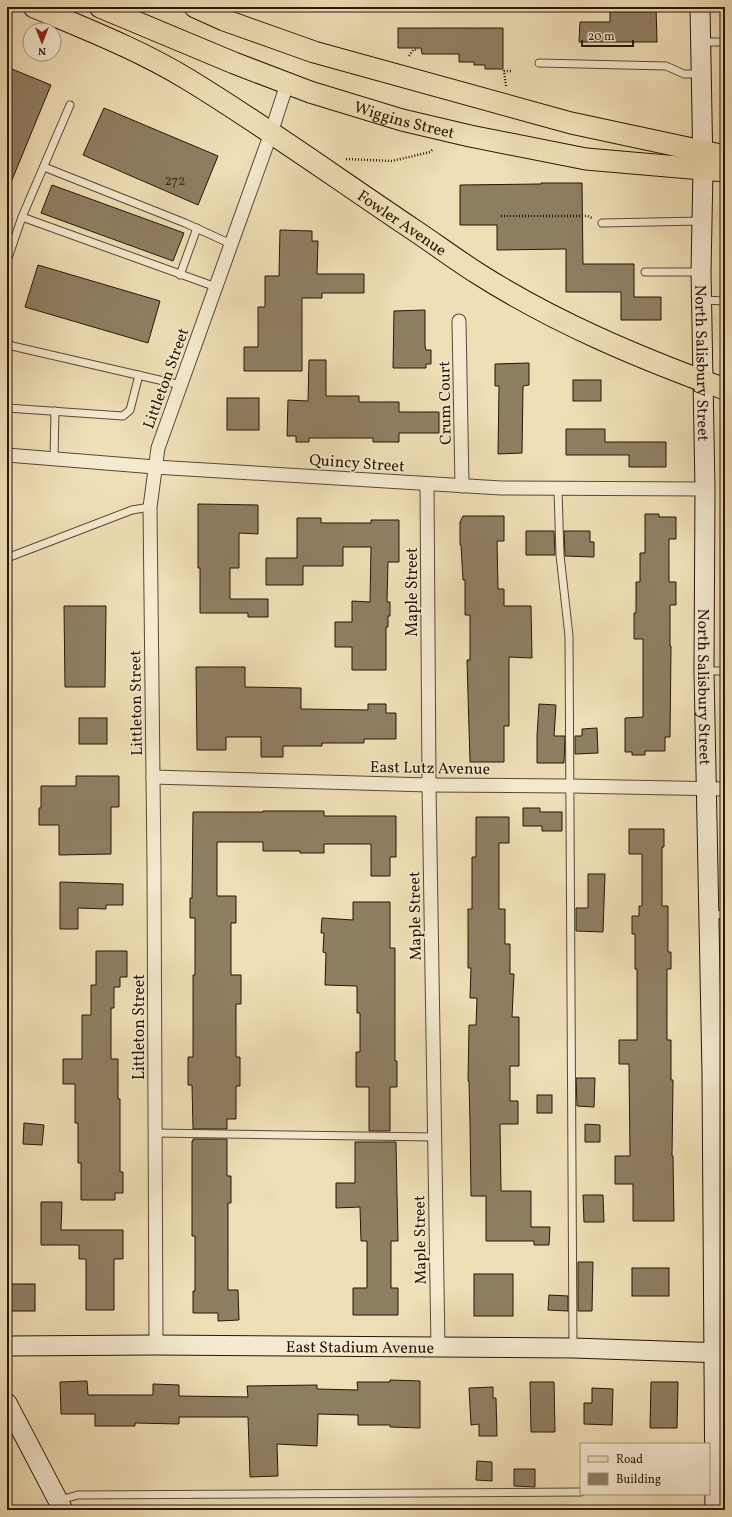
<svg xmlns="http://www.w3.org/2000/svg" width="732" height="1517" font-family="Vollkorn,serif">
	<style>
		.building { fill: #8f7f62; stroke: #261706 }
		.lines { fill: none; stroke-linecap: round; stroke-linejoin: round }
		.lane-casing { stroke: #584932; stroke-width: 9 }
		.street-casing { stroke: #584932; stroke-width: 15 }
		.secondary-casing { stroke: #261706; stroke-width: 21 }
		.primary-casing { stroke: #261706; stroke-width: 23 }
		.path { stroke: #261706; stroke-width: 2.5; stroke-dasharray: 1 2; stroke-linecap: butt }
		.lane { stroke: #f5ead0; stroke-width: 7 }
		.street { stroke: #f5ead0; stroke-width: 13 }
		.secondary { stroke: #f5ead0; stroke-width: 19 }
		.primary { stroke: #efdfb6; stroke-width: 21 }
		.labels { text-anchor: middle; stroke-width: 3; stroke-linejoin: round; paint-order: stroke }
		.number-label { font-size: 14px; fill: #40311d }
		.street-label { font-size: 16px; fill: #261706; stroke: #f5ead0 }
	</style>
	<rect width="100%" height="100%" fill="#efdfb6"/>
	<filter id="stains"><feTurbulence type="fractalNoise" baseFrequency=".005" numOctaves="4"/><feColorMatrix values="0 0 0 0 .2 0 0 0 0 .09 0 0 0 0 .02 0 0 0 .5 -.17"/></filter>
	<radialGradient id="worn" r=".72"><stop offset=".6" stop-color="#630" stop-opacity="0"/><stop offset="1" stop-color="#630" stop-opacity=".3"/></radialGradient>
	<g class="building">
		<polygon points="610,7 656,7 657,42 579,42 580,22 610,22"/>
		<polygon points="398,28 503,28 503,69 485,69 485,65 474,65 474,62 459,62 459,54 422,54 421,48 398,48"/>
		<polygon points="7,67 51,85 7,192"/>
		<polygon points="104,108 218,156 198,205 83,155"/>
		<polygon points="541,183 582,183 583,264 634,264 634,297 661,297 661,320 621,320 621,292 566,292 566,249 497,250 497,225 460,225 460,185 541,184"/>
		<polygon points="52,185 184,233 173,261 41,213"/>
		<polygon points="280,230 312,231 312,241 318,241 317,274 364,274 364,293 322,293 322,298 302,298 302,371 244,371 244,347 258,347 258,307 265,307 265,276 279,276"/>
		<polygon points="38,265 160,301 148,343 25,307"/>
		<polygon points="425,310 425,346 426,350 431,350 431,364 426,364 426,368 393,368 394,311"/>
		<polygon points="309,360 326,360 326,396 359,396 359,402 399,402 399,412 439,412 439,433 399,433 399,442 373,442 373,438 309,438 309,442 296,442 296,436 287,436 288,400 308,401"/>
		<polygon points="529,363 529,385 523,386 522,453 498,454 499,386 495,386 495,364"/>
		<rect x="573" y="380" width="28" height="21"/>
		<rect x="227" y="398" width="32" height="32"/>
		<polygon points="566,429 605,429 605,442 666,442 666,467 629,467 629,455 566,455"/>
		<polygon points="198,504 258,505 258,534 239,533 239,568 230,568 230,599 268,599 268,617 248,617 248,613 200,613 200,568 198,568"/>
		<polygon points="645,514 659,514 659,517 676,517 676,539 669,539 669,582 676,582 676,605 670,605 670,646 671,646 670,737 665,737 665,751 645,751 645,755 632,755 632,752 625,752 625,718 643,717 643,639 634,639 634,613 636,613 636,582 640,582 640,553 645,553"/>
		<polygon points="463,516 504,516 504,541 497,541 498,589 504,589 504,606 531,606 532,658 509,657 509,726 504,726 504,762 470,762 467,660 470,660 470,615 465,615 465,580 463,580 461,545 460,545 460,522"/>
		<polygon points="297,518 321,518 321,523 371,523 371,520 399,520 399,562 388,562 387,602 390,602 390,616 388,616 388,627 386,627 386,670 352,670 352,647 335,647 335,622 352,622 352,601 370,602 371,547 343,547 343,566 303,566 303,585 266,585 266,558 297,558"/>
		<polygon points="526,531 554,531 555,555 526,555"/>
		<polygon points="564,531 590,531 590,542 594,542 594,557 565,556"/>
		<polygon points="64,606 106,606 105,687 65,687"/>
		<polygon points="196,667 245,667 245,687 301,688 301,709 368,710 368,704 386,704 386,713 396,713 396,739 364,739 364,743 322,743 322,746 283,746 283,757 261,757 261,737 226,737 226,750 197,750"/>
		<polygon points="539,704 556,705 554,736 565,736 564,763 537,763 537,736"/>
		<rect x="79" y="718" width="28" height="26"/>
		<polygon points="597,728 598,753 575,754 575,736 582,736 582,729"/>
		<polygon points="76,776 119,776 119,807 111,807 111,854 59,855 59,825 39,825 39,808 41,808 41,786 76,786"/>
		<polygon points="523,808 540,808 540,812 562,812 562,831 542,831 542,826 523,826"/>
		<polygon points="263,811 324,811 324,816 396,816 396,857 390,857 390,876 371,876 371,844 324,844 324,853 300,853 300,851 263,851 263,842 217,842 217,896 236,896 236,923 231,923 231,975 241,975 241,1004 236,1004 236,1057 240,1057 240,1086 236,1086 236,1119 227,1119 227,1129 193,1129 192,1085 188,1085 188,1057 193,1057 193,975 195,975 195,918 190,918 190,898 192,898 193,812 263,812"/>
		<polygon points="476,817 509,817 509,843 499,843 499,909 505,909 505,944 510,944 510,974 514,974 512,1017 519,1017 519,1066 510,1066 510,1101 518,1101 518,1124 500,1124 501,1191 531,1191 531,1227 550,1227 549,1245 534,1245 534,1241 486,1241 486,1196 471,1196 470,1124 469,1081 468,1081 469,1025 476,1025 477,998 470,998 471,968 468,968 468,909 472,909 472,857 476,857"/>
		<polygon points="629,829 664,829 664,847 662,847 662,906 668,906 668,952 671,952 671,969 667,969 667,1040 671,1040 671,1080 673,1080 672,1156 673,1156 674,1221 633,1221 633,1184 615,1184 615,1156 630,1156 629,1064 619,1064 619,1040 637,1040 637,969 635,969 635,934 632,934 632,916 639,916 639,906 642,906 642,854 629,854"/>
		<polygon points="588,874 605,874 603,932 576,931 576,908 588,908"/>
		<polygon points="60,882 123,884 123,905 106,905 106,909 78,908 78,929 60,929"/>
		<polygon points="353,902 390,902 390,948 395,948 395,1061 397,1061 397,1087 390,1087 390,1131 369,1131 369,1087 356,1087 356,1052 360,1052 360,1013 357,1013 357,986 325,985 326,953 323,952 324,933 321,933 322,918 353,920"/>
		<polygon points="96,951 127,951 127,977 120,977 120,987 114,987 114,1008 111,1008 111,1059 118,1059 118,1099 120,1099 120,1172 123,1172 123,1193 115,1193 115,1200 81,1200 81,1163 78,1163 78,1123 75,1123 75,1084 63,1084 63,1059 82,1059 82,1015 91,1015 91,985 96,985"/>
		<polygon points="576,1078 595,1078 594,1107 577,1106"/>
		<rect x="537" y="1095" width="15" height="18"/>
		<polygon points="24,1123 44,1125 42,1145 23,1144"/>
		<polygon points="585,1124 600,1125 600,1142 585,1142"/>
		<polygon points="193,1139 227,1139 227,1176 231,1176 231,1203 228,1203 228,1290 238,1290 239,1320 218,1321 218,1313 193,1313 193,1291 195,1291 195,1236 192,1236 192,1141 193,1141"/>
		<polygon points="355,1142 396,1142 398,1241 391,1241 391,1288 398,1288 398,1315 353,1315 353,1288 367,1288 367,1241 361,1241 360,1207 336,1208 336,1183 355,1183"/>
		<polygon points="583,1195 603,1195 604,1222 584,1222"/>
		<polygon points="41,1202 62,1202 61,1230 123,1230 123,1259 114,1259 114,1310 86,1310 86,1259 79,1259 79,1245 41,1245"/>
		<polygon points="578,1262 593,1262 592,1311 578,1311"/>
		<rect x="632" y="1268" width="37" height="28"/>
		<rect x="474" y="1274" width="39" height="42"/>
		<rect x="7" y="1284" width="28" height="27"/>
		<polygon points="549,1295 568,1296 568,1311 548,1310"/>
		<polygon points="390,1380 420,1381 420,1428 390,1427 390,1425 358,1425 358,1415 318,1414 317,1446 277,1444 278,1476 250,1477 248,1417 179,1417 179,1424 135,1423 135,1426 95,1426 95,1414 61,1414 60,1382 87,1381 88,1395 153,1395 153,1384 179,1385 179,1396 248,1397 247,1386 317,1385 317,1389 358,1390 357,1382 390,1382"/>
		<polygon points="530,1382 554,1382 555,1432 531,1432"/>
		<polygon points="651,1382 678,1382 677,1428 650,1428"/>
		<polygon points="493,1387 493,1398 496,1398 497,1436 479,1436 479,1424 471,1425 469,1388"/>
		<polygon points="592,1388 613,1389 612,1425 584,1424 584,1403 592,1403"/>
		<polygon points="477,1461 492,1462 492,1481 476,1480"/>
		<polygon points="514,1469 535,1469 535,1487 514,1486"/>
	</g>
	<g class="lines">
		<g class="lane-casing">
			<g id="lane">
				<polyline points="701,42 725,42"/>
				<polyline points="539,63 666,66 684,74 701,74"/>
				<polyline points="44,167 185,223 231,244"/>
				<polyline points="22,217 216,287"/>
				<polyline points="602,223 702,221"/>
				<polyline points="7,261 22,217 70,105"/>
				<polyline points="645,272 701,272"/>
				<polyline points="180,275 197,228"/>
				<polyline points="703,300 725,301"/>
				<polyline points="7,342 12,346 181,385"/>
				<polyline points="7,408 123,416 130,410 139,375"/>
				<polyline points="54,459 55,411"/>
				<polyline points="558,489 560,555 569,636 573,1348"/>
				<polyline points="7,558 132,510 150,507"/>
				<polyline points="705,671 725,671"/>
				<polyline points="709,914 725,915"/>
				<polyline points="155,1133 435,1137"/>
				<polyline points="713,1225 725,1225"/>
				<polyline points="60,1500 78,1495 581,1492"/>
			</g>
		</g>
		<g class="street-casing">
			<g id="street">
				<polyline points="459,321 462,486"/>
				<polyline points="7,455 155,467 501,488 705,489"/>
				<polyline points="427,484 429,785 438,1348"/>
				<polyline points="153,777 429,785 570,786 725,789"/>
				<polyline points="712,1073 725,1073"/>
				<polyline points="156,1345 154,866 150,507 158,448 271,133 287,84"/>
			</g>
		</g>
		<g class="secondary-casing">
			<g id="secondary">
				<path id="s1" d="M700,7L703,170L701,272L705,489L704,671L712,1073L715,1510"/>
				<path id="s2" d="M7,1346L156,1345L573,1348L725,1353"/>
				<polyline points="7,1403 63,1510"/>
			</g>
		</g>
		<g class="primary-casing">
			<g id="primary">
				<path id="s3" d="M34,7C86,29 140,50 189,80C266,127 339,180 414,230C435,244 455,259 477,273C554,322 639,358 725,389"/>
				<path id="s4" d="M100,7L234,63L310,92L402,120L470,136L586,159L725,171"/>
				<polyline points="195,7 224,20 314,52 571,123 725,156"/>
			</g>
		</g>
		<g class="path">
			<polyline points="409,56 413,50 418,49"/>
			<polyline points="506,86 504,71 512,71"/>
			<polyline points="346,159 392,161 430,152 433,149"/>
			<polyline points="501,216 588,216 592,218"/>
		</g>
		<use href="#lane" class="lane"/>
		<use href="#street" class="street"/>
		<use href="#secondary" class="secondary"/>
		<use href="#primary" class="primary"/>
	</g>
	<g class="labels">
		<g class="number-label">
			<text x="175" y="185">272</text>
		</g>
		<g class="street-label">
			<text dy="6" stroke="none"><textPath href="#s4" startOffset="325">Wiggins Street</textPath></text>
			<text dy="6" stroke="none"><textPath href="#s3" startOffset="428">Fowler Avenue</textPath></text>
			<text dy="6" stroke="none"><textPath href="#s1" startOffset="356">North Salisbury Street</textPath></text>
			<text transform="translate(165 378) rotate(-70)" y="6">Littleton Street</text>
			<text transform="translate(444 403) rotate(-91)" y="6">Crum Court</text>
			<text transform="translate(357 462) rotate(4)" y="6">Quincy Street</text>
			<text transform="translate(411 592) rotate(-90)" y="6">Maple Street</text>
			<text dy="6" stroke="none"><textPath href="#s1" startOffset="680">North Salisbury Street</textPath></text>
			<text transform="translate(135 703) rotate(-91)" y="6">Littleton Street</text>
			<text transform="translate(430 767) rotate(1)" y="6">East Lutz Avenue</text>
			<text transform="translate(414 916) rotate(-91)" y="6">Maple Street</text>
			<text transform="translate(138 1027) rotate(-90)" y="6">Littleton Street</text>
			<text transform="translate(419 1240) rotate(-91)" y="6">Maple Street</text>
			<text dy="6" stroke="none"><textPath href="#s2" startOffset="353">East Stadium Avenue</textPath></text>
		</g>
	</g>
	<rect width="732" height="1517" fill="none" stroke="#efdfb6" stroke-width="24"/>
	<rect x="8" y="8" width="716" height="1501" fill="none" stroke="#261706" stroke-width="2"/>
	<rect x="12" y="12" width="708" height="1493" fill="none" stroke="#261706"/>
	<rect x="580" y="1443" width="130" height="52" fill="#f5ead0" stroke="#a2967f"/>
	<rect x="588" y="1456" width="20" height="6" fill="#efdfb6" stroke="#a2967f"/>
	<text x="616" y="1463" font-size="12" fill="#261706">Road</text>
	<rect x="588" y="1473" width="20" height="12" fill="#8f7f62" stroke="#a2967f"/>
	<text x="616" y="1483" font-size="12" fill="#261706">Building</text>
	<g transform="translate(42 42) rotate(180)"><circle r="19" fill="#f5ead0" stroke="#a2967f"/>
	<path d="M0-3L7 15L0 10L-7 15Z" fill="#8f2418"/>
	<text y="-6" font-size="11" font-weight="bold" text-anchor="middle" fill="#261706">N</text>
	</g>
	<path d="M582 40v6h51v-6" fill="none" stroke="#261706" stroke-width="2"/>
	<text x="588" y="40" font-size="12" fill="#261706" stroke="#f5ead0" stroke-width="3" paint-order="stroke">20 m</text>
	<rect width="100%" height="100%" filter="url(#stains)"/>
	<rect width="100%" height="100%" fill="url(#worn)"/>
</svg>
